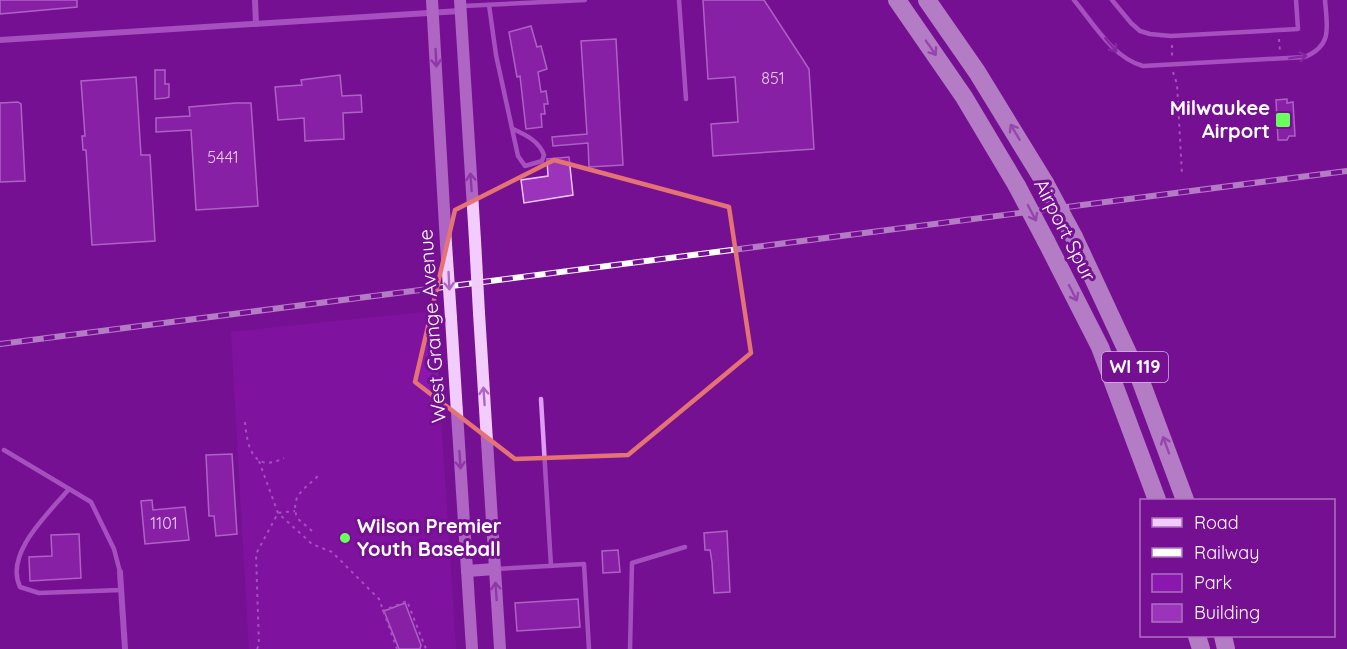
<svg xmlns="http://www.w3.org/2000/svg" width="1347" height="649" font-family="Quicksand,sans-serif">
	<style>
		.green { fill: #8a17ae }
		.building { fill: #9b34bb; stroke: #f0c4fe; stroke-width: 1.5 }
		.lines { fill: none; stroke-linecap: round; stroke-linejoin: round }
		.path { stroke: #df9cf3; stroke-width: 2; stroke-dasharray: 3 4.5; stroke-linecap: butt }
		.lane { stroke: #df9cf3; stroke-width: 4.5 }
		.street { stroke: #df9cf3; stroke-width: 6 }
		.secondary { stroke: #f2ccfd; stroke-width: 12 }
		.highway { stroke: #fff; stroke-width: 18 }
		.rail-casing { stroke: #fff; stroke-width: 6 }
		.rail { stroke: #761093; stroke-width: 4; stroke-dasharray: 11; stroke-linecap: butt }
		.secondary-bridge { stroke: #f2ccfd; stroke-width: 12 }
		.highway-bridge { stroke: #fff; stroke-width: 18 }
		.oneway { stroke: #9b41b5 }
		.oneway2 { stroke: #ba88c9 }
		.oneway3 { stroke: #ae65c3 }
		.marked { fill: none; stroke: #e47373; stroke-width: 4.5; stroke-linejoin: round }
		.poi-dot { fill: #6aff5f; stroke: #761093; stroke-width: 2 }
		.labels { text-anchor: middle; stroke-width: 6; stroke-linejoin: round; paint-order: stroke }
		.number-label { font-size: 16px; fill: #e6ccee }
		.shield { fill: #761093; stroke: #d6b7df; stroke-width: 1.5 }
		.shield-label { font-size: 18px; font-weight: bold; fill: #fff }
		.poi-label { font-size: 20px; font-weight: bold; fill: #fff; stroke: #761093; text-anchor: end }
		.street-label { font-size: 20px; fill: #fff; stroke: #761093 }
	</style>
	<rect width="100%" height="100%" fill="#761093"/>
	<polygon class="green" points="434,311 456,649 249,649 231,332"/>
	<g class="building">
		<polygon points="0,0 77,0 77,7 0,14"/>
		<polygon points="703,0 764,0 809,69 814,149 713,156 711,124 738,122 735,77 708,79"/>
		<polygon points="531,26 537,47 541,46 547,69 538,72 541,92 546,91 548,104 544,104 545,114 541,114 542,127 526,129 520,76 517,77 509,32"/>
		<polygon points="616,39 623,165 589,167 588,143 553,146 552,137 587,134 581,41"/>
		<polygon points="155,70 165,70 165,84 169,84 169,97 166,98 155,99"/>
		<polygon points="340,75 342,96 361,95 362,112 343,113 344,139 305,141 304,118 278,120 275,87 302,85 301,80"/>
		<polygon points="136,77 141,155 150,155 155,241 92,245 86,150 83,150 82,136 85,136 81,81"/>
		<polygon points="1287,99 1287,103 1293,102 1295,136 1289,136 1287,140 1278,140 1276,100"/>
		<polygon points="18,102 21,104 25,181 0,182 0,103"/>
		<polygon points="236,103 251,103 258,206 196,210 191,130 156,132 156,118 190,116 189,107"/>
		<polygon points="569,157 573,195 524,203 521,180 548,176 547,159"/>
		<polygon points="232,454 237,534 216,536 214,516 209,516 206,455"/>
		<polygon points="152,500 153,510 185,507 189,540 145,544 141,501"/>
		<polygon points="727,531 730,592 714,593 712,562 710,550 705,550 704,533"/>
		<polygon points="79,534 81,578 30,581 29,557 52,556 51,535"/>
		<polygon points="618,550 620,572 603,573 602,551"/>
		<polygon points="578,599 580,627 517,631 515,603"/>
		<polygon points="405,603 421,645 420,649 399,649 384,611"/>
	</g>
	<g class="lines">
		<g class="path">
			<polyline points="1279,39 1280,51"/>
			<polyline points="1172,45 1172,57"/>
			<polyline points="1173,72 1177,84 1182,175"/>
			<path d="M245,422C247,446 253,474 284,458"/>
			<polyline points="259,461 278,513 312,544 332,552 379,599 397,649"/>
			<path d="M312,531L297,518C290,495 304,490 318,476"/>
			<polyline points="382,611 407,601 426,649"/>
			<polyline points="257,649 259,645 256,554 278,513 295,511"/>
		</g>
		<g class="lane">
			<polyline points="679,0 686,99"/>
			<path d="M1074,0C1093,23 1113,58 1143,66L1305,57C1333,45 1327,27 1325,0"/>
			<polyline points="1112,0 1131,23 1140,31 1150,34 1171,36 1298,29 1296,0"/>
			<path d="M489,5L496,55L518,156L525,166L542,161L544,155C539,141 526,135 513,129"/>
			<polyline points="463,6 585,0"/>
			<polyline points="541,399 551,566"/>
			<polyline points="4,450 91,502 114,549 120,572"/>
			<path d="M69,489C49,513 4,553 20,587L39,593L121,590"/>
			<polyline points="495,569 584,564 589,649"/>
			<polyline points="630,649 632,563 685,547"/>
		</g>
		<g class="street">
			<polyline points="255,0 256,24"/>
			<polyline points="0,40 460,11"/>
			<polyline points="120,572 125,649"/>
		</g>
		<g class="secondary">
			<polyline points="432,0 446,244"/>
			<polyline points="460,0 475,240"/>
			<polyline points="479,313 500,649"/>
			<polyline points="451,318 472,649"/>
			<polyline points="467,571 495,569"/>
		</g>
		<g class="highway">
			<polyline points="897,0 964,97 1017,186"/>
			<polyline points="927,0 977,72 1045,183"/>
			<polyline points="1074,237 1140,379 1185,500"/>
			<polyline points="1046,241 1100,347 1157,500"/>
			<polyline points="1197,636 1201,649"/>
			<polyline points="1223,636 1226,649"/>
		</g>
		<g class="rail-casing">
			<polyline id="rail" points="0,344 1347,171"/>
		</g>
		<use href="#rail" class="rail"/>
		<g class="secondary-bridge">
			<polyline points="475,240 479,313"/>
			<polyline points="446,244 451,318"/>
		</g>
		<g class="highway-bridge">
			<polyline points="1045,183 1074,237"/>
			<polyline points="1017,186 1046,241"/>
		</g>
	</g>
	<defs><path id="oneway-shaft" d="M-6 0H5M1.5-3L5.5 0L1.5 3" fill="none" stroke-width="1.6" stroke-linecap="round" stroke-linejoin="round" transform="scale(1.5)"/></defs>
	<g class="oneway">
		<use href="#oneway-shaft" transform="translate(1111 45) rotate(50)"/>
		<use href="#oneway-shaft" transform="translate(1298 57) rotate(-9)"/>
	</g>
	<g class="oneway2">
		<use href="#oneway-shaft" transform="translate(931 48) rotate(55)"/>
		<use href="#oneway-shaft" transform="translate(1015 132) rotate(-121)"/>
		<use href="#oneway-shaft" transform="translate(1032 213) rotate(62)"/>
		<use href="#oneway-shaft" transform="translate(1073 293) rotate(63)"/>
		<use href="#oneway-shaft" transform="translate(1166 445) rotate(-110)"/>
	</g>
	<g class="oneway3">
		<use href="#oneway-shaft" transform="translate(436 58) rotate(87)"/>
		<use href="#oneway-shaft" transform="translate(471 182) rotate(-94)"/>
		<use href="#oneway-shaft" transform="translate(449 281) rotate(87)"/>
		<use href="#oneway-shaft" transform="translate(484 396) rotate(-94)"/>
		<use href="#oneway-shaft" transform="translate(460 460) rotate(86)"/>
		<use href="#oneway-shaft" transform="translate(496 591) rotate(-94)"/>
	</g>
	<path d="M0 0H1347V649H0ZM554,160L729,207L751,353L628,455L515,459L415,382L455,210Z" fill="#761093" fill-opacity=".55" fill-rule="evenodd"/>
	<path class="marked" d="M554,160L729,207L751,353L628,455L515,459L415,382L455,210Z"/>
	<g class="poi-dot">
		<rect x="1275" y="112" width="16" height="16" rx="3"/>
		<circle cx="345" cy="538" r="6"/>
	</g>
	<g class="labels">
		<g class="number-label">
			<text x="773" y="84">851</text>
			<text x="223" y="163">5441</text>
			<text x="164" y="529">1101</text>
		</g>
		<rect class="shield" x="1102" y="352" width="66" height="30" rx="4.5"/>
		<g class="shield-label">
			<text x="1135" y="373">WI 119</text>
		</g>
		<g class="poi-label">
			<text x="1270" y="115">Milwaukee<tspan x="1270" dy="23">Airport</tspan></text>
			<text x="357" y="533" text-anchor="start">Wilson Premier<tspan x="357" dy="23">Youth Baseball</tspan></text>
		</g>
		<g class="street-label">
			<text transform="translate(1065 230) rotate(63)" y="7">Airport Spur</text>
			<text transform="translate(432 326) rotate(-94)" y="7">West Grange Avenue</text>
		</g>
	</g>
	<rect x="1140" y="499" width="195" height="138" fill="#761093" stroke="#ad70be" stroke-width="1.5"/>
	<rect x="1152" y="518" width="30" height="9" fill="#f2ccfd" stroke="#ad70be" stroke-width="1.5"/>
	<text x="1194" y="529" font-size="18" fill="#ffffff">Road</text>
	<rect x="1152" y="548" width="30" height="9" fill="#ffffff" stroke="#ad70be" stroke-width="1.5"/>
	<text x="1194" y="559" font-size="18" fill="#ffffff">Railway</text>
	<rect x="1152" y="574" width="30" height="18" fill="#8a17ae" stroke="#ad70be" stroke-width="1.5"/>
	<text x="1194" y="589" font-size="18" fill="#ffffff">Park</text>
	<rect x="1152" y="604" width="30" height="18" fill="#9b34bb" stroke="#ad70be" stroke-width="1.5"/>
	<text x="1194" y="619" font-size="18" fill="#ffffff">Building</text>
</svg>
